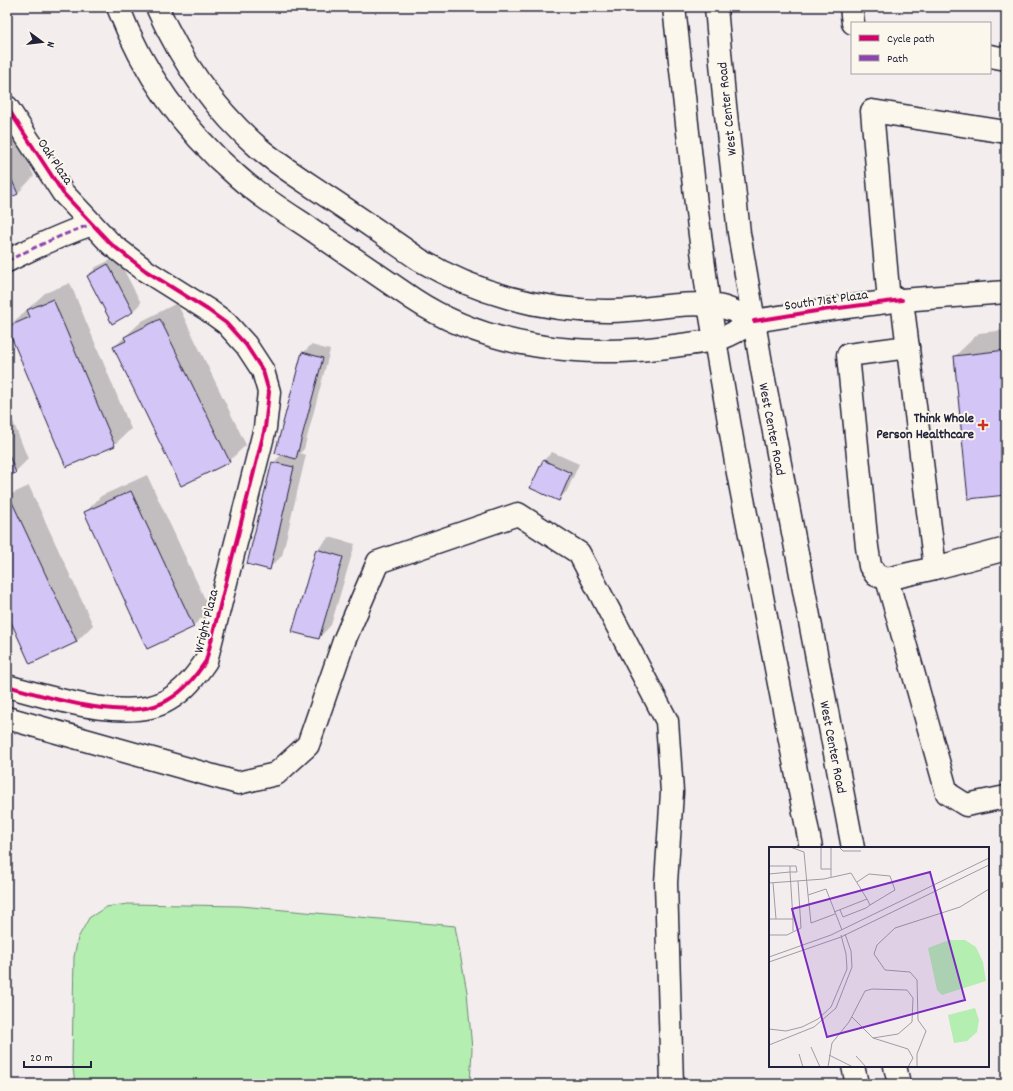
<svg xmlns="http://www.w3.org/2000/svg" width="1013" height="1091" font-family="Dekko,sans-serif">
	<style>
		.green { fill: #b5eeb1; stroke: #6c8876 }
		.shadow { fill: #0003 }
		.building { fill: #d3c6f7; stroke: #22223b }
		.lines { fill: none; stroke-linecap: round; stroke-linejoin: round }
		.minor-casing { stroke: #22223b; stroke-width: 25 }
		.major-casing { stroke: #22223b; stroke-width: 25 }
		.minor { stroke: #fbf7ec; stroke-width: 22 }
		.major { stroke: #fbf7ec; stroke-width: 22 }
		.quiet { stroke: #8e44ad; stroke-width: 3; stroke-dasharray: 6 3; stroke-linecap: butt }
		.cycleway-casing { stroke: #fbf7ec; stroke-width: 6 }
		.cycleway { stroke: #d6006c; stroke-width: 4 }
		.poi-dot { fill: #c8321e; stroke: #fbf7ec; stroke-width: 1.5 }
		.labels { text-anchor: middle; stroke-width: 4; stroke-linejoin: round; paint-order: stroke }
		.street-label { font-size: 14px; fill: #22223b; stroke: #fbf7ec }
		.poi-label { font-size: 14px; font-weight: bold; fill: #22223b; stroke: #fbf7ec; text-anchor: end }
		.inset-road { fill: none; stroke: #9f9ca6; stroke-width: 1 }
		.view { fill: #7b2cbf; fill-opacity: 0.15; stroke: #7b2cbf; stroke-width: 2 }
		.inset-edge { fill: none; stroke: #22223b; stroke-width: 2 }
	</style>
	<rect width="100%" height="100%" fill="#f3edee"/>
	<filter id="ink" filterUnits="userSpaceOnUse"><feTurbulence type="fractalNoise" baseFrequency=".025" numOctaves="2"/><feDisplacementMap in="SourceGraphic" scale="8" xChannelSelector="R" yChannelSelector="G"/><feConvolveMatrix kernelMatrix="1 2 1 2 8 2 1 2 1" color-interpolation-filters="sRGB"/></filter>
	<g filter="url(#ink)">
		<polygon class="green" points="128,904 241,906 455,926 467,992 472,1049 470,1084 75,1084 72,1061 74,957 78,938 89,918 106,907"/>
		<g class="shadow">
			<polygon points="9,122 34,176 18,193 7,198 7,123"/>
			<polygon points="117,257 141,303 133,311 88,276 96,267"/>
			<polygon points="70,283 131,429 114,445 8,327 45,293"/>
			<polygon points="177,303 246,445 229,461 114,347 142,321"/>
			<polygon points="1006,330 1006,494 955,356 979,333"/>
			<polygon points="311,345 330,350 304,449 300,453 306,455 282,556 269,568 273,463 282,454 303,353"/>
			<polygon points="7,406 28,459 15,472 7,475"/>
			<polygon points="552,452 579,464 567,491 558,500 544,460"/>
			<polygon points="147,475 210,610 193,626 85,513 101,496"/>
			<polygon points="29,486 93,625 77,641 7,611 7,496"/>
			<polygon points="329,537 355,544 331,625 319,638 317,550"/>
		</g>
		<g class="building">
			<polygon points="7,169 18,194 7,199"/>
			<polygon points="108,264 133,312 112,324 87,276"/>
			<polygon points="53,299 115,446 66,467 7,327 30,317 27,310"/>
			<polygon points="160,319 230,462 181,486 113,347 126,341 124,337"/>
			<polygon points="1006,350 1006,495 968,499 954,356"/>
			<polygon points="302,352 323,358 296,459 275,453"/>
			<polygon points="7,450 16,473 7,476"/>
			<polygon points="543,460 571,473 559,501 530,488"/>
			<polygon points="272,462 294,467 270,570 247,564"/>
			<polygon points="131,491 194,627 147,649 84,512"/>
			<polygon points="12,502 77,642 30,664 7,613 7,505"/>
			<polygon points="316,549 343,557 319,639 292,632"/>
		</g>
		<g class="lines">
			<g class="minor-casing">
				<g id="minor">
					<polyline points="851,7 853,23"/>
					<polyline points="990,56 1006,59"/>
					<path d="M7,107L63,193L111,244L146,271L208,310L226,323L246,345L263,371L269,392L265,428L206,661C195,677 185,690 168,700C130,724 48,697 7,686"/>
					<path d="M7,261C35,247 63,234 92,224"/>
					<polyline points="902,300 935,568 1006,549"/>
					<polyline points="889,301 872,111 1006,132"/>
					<polyline points="754,321 823,310 902,300 1006,292"/>
					<polyline points="908,347 848,355 867,547 870,566 876,575 887,579 935,568"/>
					<polyline points="887,579 947,793 966,805 1006,797"/>
					<polyline points="7,718 238,783 276,774 308,745 344,641 378,562 518,514 579,553 667,721 672,792 666,883 672,1084"/>
				</g>
			</g>
			<g class="major-casing">
				<g id="major">
					<path d="M118,7C143,72 184,130 237,176C258,195 282,210 305,225C341,250 377,274 413,299C487,348 581,358 667,347C685,344 704,343 722,338C733,334 743,328 754,321"/>
					<path d="M157,7C181,61 215,110 260,149C280,166 303,180 325,195C357,216 388,238 420,260C476,293 541,311 606,311C643,312 681,300 718,306C731,308 742,315 754,321"/>
					<polyline points="674,7 696,204 709,305 737,468 811,848"/>
					<polyline points="716,7 724,96 739,233 762,369 853,848"/>
					<polyline points="853,1066 857,1084"/>
					<polyline points="895,1066 899,1084"/>
				</g>
			</g>
			<use href="#minor" class="minor"/>
			<use href="#major" class="major"/>
			<path class="quiet" d="M7,261C35,247 63,234 92,224"/>
			<g class="cycleway-casing">
				<g id="cycleway">
					<path d="M7,107L63,193L111,244L146,271L208,310L226,323L246,345L263,371L269,392L265,428L206,661C195,677 185,690 168,700C130,724 48,697 7,686"/>
					<polyline points="754,321 823,310 902,300"/>
				</g>
			</g>
			<use href="#cycleway" class="cycleway"/>
		</g>
	</g>
	<path class="poi-dot" d="M981 419h4v4h4v4h-4v4h-4v-4h-4v-4h4z"/>
	<g class="labels">
		<g class="street-label">
			<text transform="translate(726 109) rotate(-96)" y="5">West Center Road</text>
			<text transform="translate(56 161) rotate(56)" y="5">Oak Plaza</text>
			<text transform="translate(826 299) rotate(-8)" y="5">South 71st Plaza</text>
			<text transform="translate(773 429) rotate(79)" y="5">West Center Road</text>
			<text transform="translate(205 621) rotate(-76)" y="5">Wright Plaza</text>
			<text transform="translate(834 747) rotate(79)" y="5">West Center Road</text>
		</g>
		<g class="poi-label">
			<text x="974" y="422">Think Whole<tspan x="974" dy="16">Person Healthcare</tspan></text>
		</g>
	</g>
	<g transform="translate(769 847)">
		<rect width="220" height="220" fill="#f3edee"/>
		<path d="M180,93H196L207,100L214,115L217,134L173,148L168,143L159,101ZM206,161L210,173L208,185L198,194L185,196L179,168Z" fill="#b5eeb1"/>
		<path class="inset-road" d="M21,0L35,5L39,48M52,0V22H62M62,0V30M70,0L74,4H92M0,19H27L28,25H21L24,72M0,27L21,25V19M88,35L100,27L121,29L126,43L101,58M0,36L55,32L82,26L98,52L65,65M71,63L74,70L97,61L101,58L98,52M66,67L42,76L39,48L57,42L73,83M0,72H7L4,36M7,72H24V84M0,88H18L32,81L29,34M0,110L62,88L220,11M0,115L72,90L220,18M83,170L104,191L139,202L144,211L139,220M0,182L17,184L33,180L49,172L62,160L78,122L77,107L72,88M0,198L45,180L67,161L83,120L82,104L76,87M42,200L51,220M30,207L34,220M60,208L84,220M87,209L97,220M59,220L63,196L80,175L96,144L103,142L138,143L144,151L143,175L129,187L104,191M148,220V207L157,184L149,173L148,133L141,125L116,123L105,107L108,98L126,81L191,60L220,42"/>
		<path class="view" d="M161,25L196,153L58,190L23,62Z"/>
		<rect width="220" height="220" class="inset-edge"/>
	</g>
	<rect width="1013" height="1091" fill="none" stroke="#fbf7ec" stroke-width="24"/>
	<rect x="12" y="12" width="989" height="1067" fill="none" stroke="#22223b" stroke-width="1.5" filter="url(#ink)"/>
	<rect x="851" y="22" width="140" height="52" fill="#fbf7ec" stroke="#a4a2a5"/>
	<rect x="859" y="35" width="20" height="6" fill="#d6006c" stroke="#a4a2a5"/>
	<text x="887" y="42" font-size="12" fill="#22223b">Cycle path</text>
	<rect x="859" y="55" width="20" height="6" fill="#8e44ad" stroke="#a4a2a5"/>
	<text x="887" y="62" font-size="12" fill="#22223b">Path</text>
	<g transform="translate(42 42) rotate(105)" stroke="#fbf7ec" stroke-width="3" paint-order="stroke">
	<path d="M0-3L7 15L0 10L-7 15Z" fill="#22223b"/>
	<text y="-6" font-size="11" font-weight="bold" text-anchor="middle" fill="#22223b">N</text>
	</g>
	<path d="M24 1061v6h67v-6" fill="none" stroke="#22223b" stroke-width="2"/>
	<text x="30" y="1061" font-size="12" fill="#22223b" stroke="#fbf7ec" stroke-width="3" paint-order="stroke">20 m</text>
</svg>
